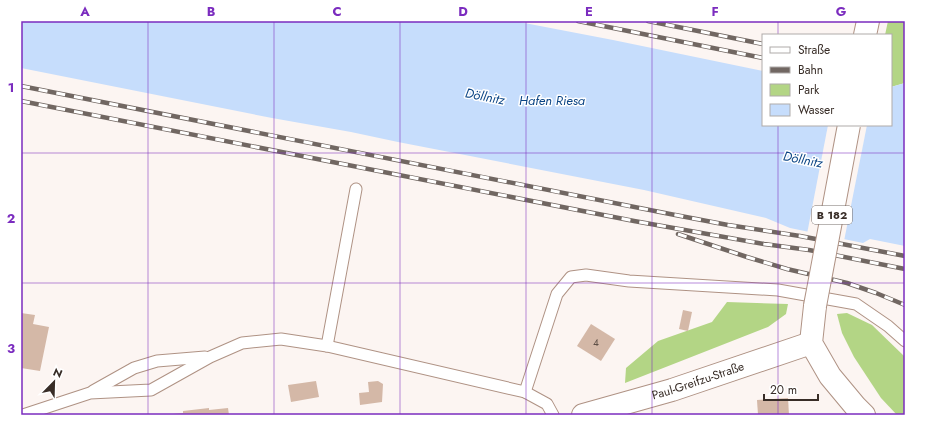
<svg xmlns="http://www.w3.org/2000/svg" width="926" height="436" font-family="Jost,sans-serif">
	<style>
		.green { fill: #b3d585 }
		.water { fill: #c6ddfc }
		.pier { fill: #fcf5f2 }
		.building { fill: #d4b8a7 }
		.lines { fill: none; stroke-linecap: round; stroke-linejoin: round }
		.service-casing { stroke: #af9284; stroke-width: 13 }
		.secondary-casing { stroke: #af9284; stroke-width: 24 }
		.primary-casing { stroke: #af9284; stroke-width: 24 }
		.service { stroke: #fff; stroke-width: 11 }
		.secondary { stroke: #fff; stroke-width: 22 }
		.primary { stroke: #fff; stroke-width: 22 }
		.rail-casing { stroke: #716762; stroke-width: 4.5 }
		.rail { stroke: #fff; stroke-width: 3; stroke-dasharray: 9; stroke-linecap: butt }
		.primary-bridge-casing { stroke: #af9284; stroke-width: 24; stroke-linecap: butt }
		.primary-bridge { stroke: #fff; stroke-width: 22 }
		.grid { fill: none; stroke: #7b2cbf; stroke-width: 1; stroke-opacity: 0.55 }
		.labels { text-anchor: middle; stroke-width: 3; stroke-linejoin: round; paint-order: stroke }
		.number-label { font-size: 10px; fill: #5f5047 }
		.shield { fill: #fff; stroke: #746c68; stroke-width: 1 }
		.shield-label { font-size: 11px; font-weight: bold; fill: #382d27 }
		.street-label { font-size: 12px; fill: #382d27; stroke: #fff }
		.water-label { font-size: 13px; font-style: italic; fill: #0b4585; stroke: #fff }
		.neatline { fill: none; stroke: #7b2cbf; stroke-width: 1.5 }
		.grid-label { font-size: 13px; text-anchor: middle; font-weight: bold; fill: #7b2cbf }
	</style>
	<rect width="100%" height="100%" fill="#fcf5f2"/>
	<g class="green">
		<polygon points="888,21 905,21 905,83 891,87 891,35 885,35"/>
		<polygon points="727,302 788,304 786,314 768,327 625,383 626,368 658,341 712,322"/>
		<polygon points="847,313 872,325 905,357 905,415 897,415 881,398 854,357 842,333 837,314"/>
	</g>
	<polygon class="water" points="21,21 514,21 613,40 763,71 763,125 891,125 891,87 905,83 905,246 870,239 863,243 790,228 766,218 644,190 398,142 351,132 272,118 21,68"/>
	<polygon class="pier" points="828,125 867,125 844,241 807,234"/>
	<g class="building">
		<polygon points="683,310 692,312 688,331 679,329"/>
		<polygon points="21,313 35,315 33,324 49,327 40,371 21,368"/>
		<polygon points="591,324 615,339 601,361 577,346"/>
		<polygon points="316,381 319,397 291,402 288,385"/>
		<polygon points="378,381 383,384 382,402 360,405 359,393 369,392 368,382"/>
		<polygon points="788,398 789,415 758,415 757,400"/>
		<polygon points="209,408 209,410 228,408 229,415 173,415 173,414 183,413 183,411"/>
	</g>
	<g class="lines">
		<g class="service-casing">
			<g id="service">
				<polyline points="327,346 356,189"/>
				<polyline points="93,391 134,368 157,361 205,357"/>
				<polyline points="525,392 557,294 571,277 586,275 629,281 778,290 856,304 888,326 905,341"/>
				<polyline points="23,415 90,393 151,390 210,357 242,343 281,339 327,346 525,392 547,404 553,415"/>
			</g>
		</g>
		<g class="secondary-casing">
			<g id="secondary">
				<path id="s1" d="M583,415L672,390L811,343"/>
			</g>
		</g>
		<g class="primary-casing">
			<g id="primary">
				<polyline points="865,35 868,21"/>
				<polyline points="815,306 811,343 830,376 855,406 864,415"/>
			</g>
		</g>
		<use href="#service" class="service"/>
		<use href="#secondary" class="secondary"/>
		<use href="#primary" class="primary"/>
		<g class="rail-casing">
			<g id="rail">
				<polyline points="578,21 763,58"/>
				<polyline points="648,21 763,44"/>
				<polyline points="21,86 670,214 728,225 800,236 905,256"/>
				<polyline points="21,101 634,221 764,244 809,250 905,269"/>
				<polyline points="678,234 747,257 787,269 847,283 876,293 905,305"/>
			</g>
		</g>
		<use href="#rail" class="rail"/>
		<g class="primary-bridge-casing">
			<polyline id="primary-bridge" points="815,306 849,125"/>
		</g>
		<use href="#primary-bridge" class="primary-bridge"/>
	</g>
	<path class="grid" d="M148,21V415M274,21V415M400,21V415M526,21V415M652,21V415M778,21V35M778,125V415M21,153H905M21,283H905"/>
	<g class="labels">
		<g class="number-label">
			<text x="596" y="346">4</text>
		</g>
		<rect class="shield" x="812" y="206" width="40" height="18" rx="3"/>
		<g class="shield-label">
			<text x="832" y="219">B 182</text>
		</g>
		<g class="street-label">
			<text dy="4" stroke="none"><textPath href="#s1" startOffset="120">Paul-Greifzu-Straße</textPath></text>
		</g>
		<g class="water-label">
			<text transform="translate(485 96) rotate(11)" y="5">Döllnitz</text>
			<text x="552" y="105">Hafen Riesa</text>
			<text transform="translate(803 159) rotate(11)" y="5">Döllnitz</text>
		</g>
	</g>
	<rect width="926" height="436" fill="none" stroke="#ffffff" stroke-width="44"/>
	<rect x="762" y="34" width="130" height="92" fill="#ffffff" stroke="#afaba9"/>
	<rect x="770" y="47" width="20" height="6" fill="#ffffff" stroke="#afaba9"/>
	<text x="798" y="54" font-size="12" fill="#382d27">Straße</text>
	<rect x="770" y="67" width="20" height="6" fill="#716762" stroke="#afaba9"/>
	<text x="798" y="74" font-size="12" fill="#382d27">Bahn</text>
	<rect x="770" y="84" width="20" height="12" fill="#b3d585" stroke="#afaba9"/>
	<text x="798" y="94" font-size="12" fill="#382d27">Park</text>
	<rect x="770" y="104" width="20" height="12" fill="#c6ddfc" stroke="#afaba9"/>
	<text x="798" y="114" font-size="12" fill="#382d27">Wasser</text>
	<g transform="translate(54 382) rotate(23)" stroke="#ffffff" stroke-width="3" paint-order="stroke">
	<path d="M0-3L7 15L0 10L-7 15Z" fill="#382d27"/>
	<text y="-6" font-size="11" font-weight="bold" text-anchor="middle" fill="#382d27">N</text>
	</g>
	<path d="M764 394v6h54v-6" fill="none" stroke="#382d27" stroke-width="2"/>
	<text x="770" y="394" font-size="12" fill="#382d27" stroke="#ffffff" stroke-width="3" paint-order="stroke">20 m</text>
	<rect x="22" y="22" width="882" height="392" class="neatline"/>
	<g class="grid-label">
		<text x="85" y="16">A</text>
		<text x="211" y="16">B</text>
		<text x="337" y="16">C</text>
		<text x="463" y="16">D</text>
		<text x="589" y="16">E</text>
		<text x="715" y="16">F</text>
		<text x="841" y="16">G</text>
		<text x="11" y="92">1</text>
		<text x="11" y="223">2</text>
		<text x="11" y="353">3</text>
	</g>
</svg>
